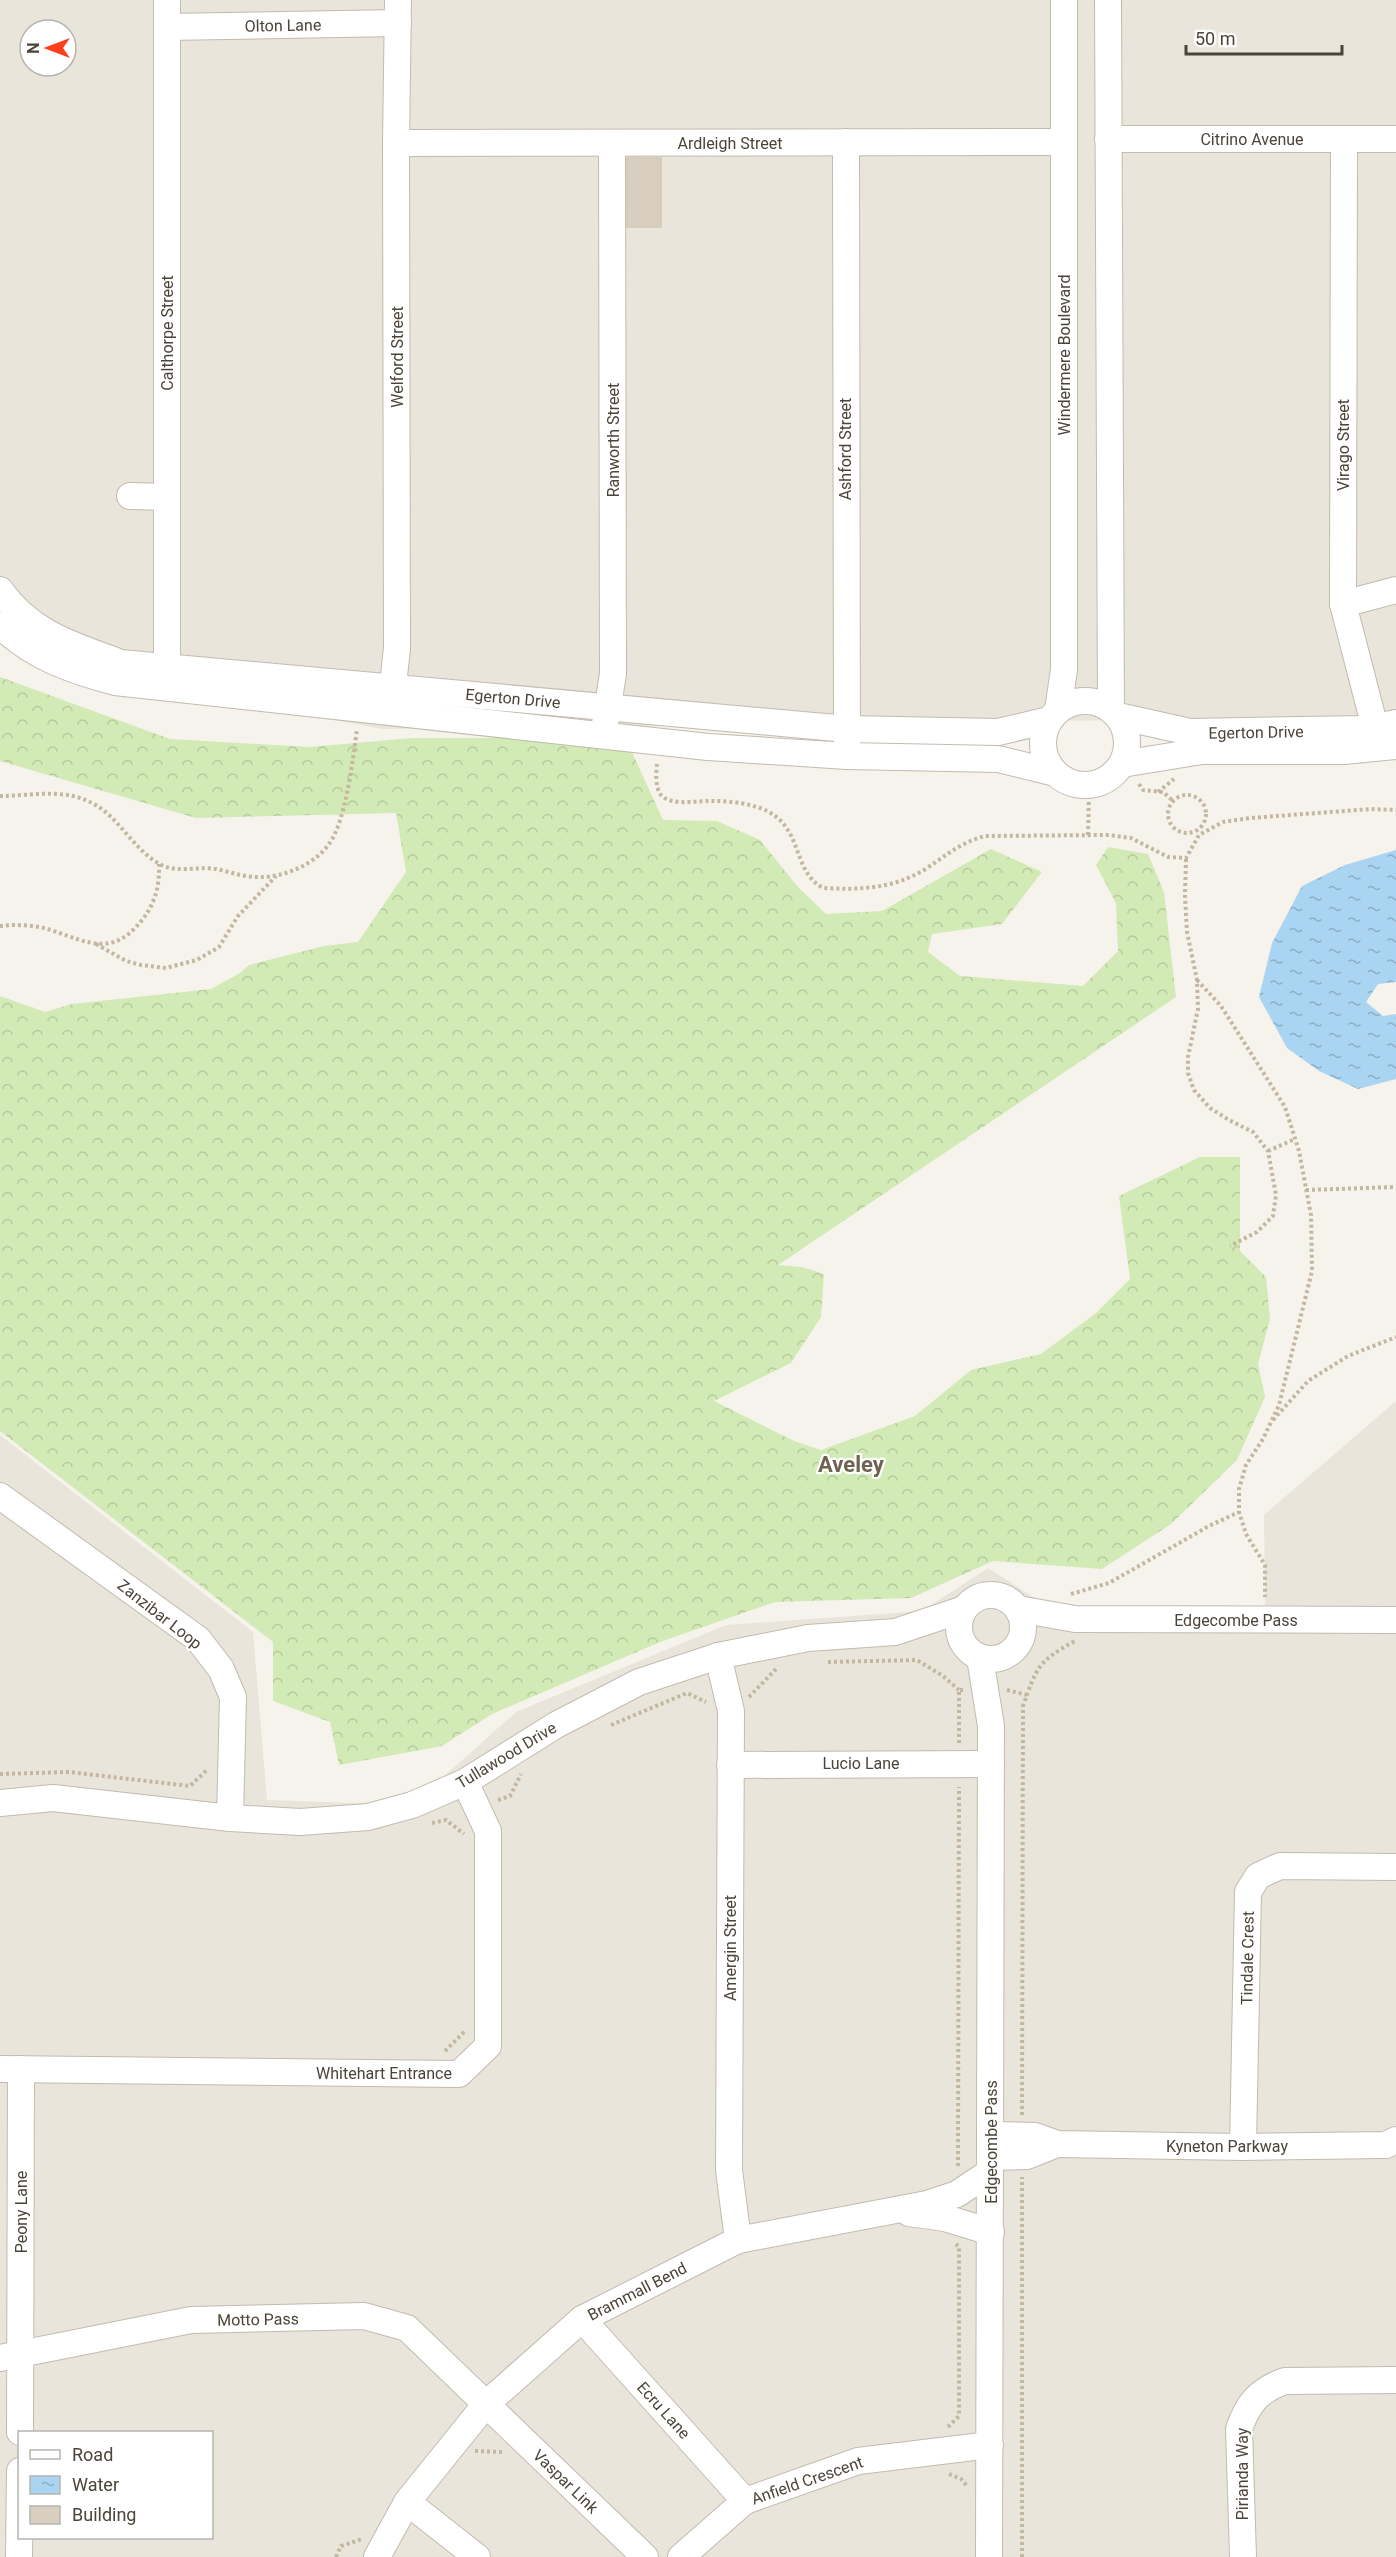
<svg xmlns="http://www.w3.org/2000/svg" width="1396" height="2557" font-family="Roboto,sans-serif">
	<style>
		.residential { fill: #eae5da; fill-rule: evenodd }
		.forest { fill: url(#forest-crowns) }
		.water { fill: url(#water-ripples) }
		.building { fill: #d8cfc1; stroke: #d3c7b4; stroke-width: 1.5 }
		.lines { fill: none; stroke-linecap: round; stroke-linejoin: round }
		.minor-casing { stroke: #c2bbae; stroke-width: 28 }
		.path { stroke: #c4b79f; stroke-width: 4; stroke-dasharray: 3 3; stroke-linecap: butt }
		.minor { stroke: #fff; stroke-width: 26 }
		.labels { text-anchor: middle; stroke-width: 4.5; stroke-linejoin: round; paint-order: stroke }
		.street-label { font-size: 16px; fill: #4b4439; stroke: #fff }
		.district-label { font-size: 22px; font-weight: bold; fill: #6e6250; stroke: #fff }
	</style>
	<defs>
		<pattern id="forest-crowns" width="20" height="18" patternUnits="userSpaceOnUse" patternTransform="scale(1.5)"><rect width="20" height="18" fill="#d2eab5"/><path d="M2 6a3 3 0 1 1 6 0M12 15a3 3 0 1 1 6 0" fill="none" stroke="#b6ca9c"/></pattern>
		<pattern id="water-ripples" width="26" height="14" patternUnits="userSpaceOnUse" patternTransform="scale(1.5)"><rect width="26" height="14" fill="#a9d4f2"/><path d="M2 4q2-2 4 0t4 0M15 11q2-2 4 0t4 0" fill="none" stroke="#8caec5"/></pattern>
	</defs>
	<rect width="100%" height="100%" fill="#f6f3ec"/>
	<g class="residential">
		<path d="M0,0H1396V717L382,729L19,660L0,628ZM30,30H66V66H30Z"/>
		<path d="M1396,1401V2557H0V1435L253,1632L267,1800L412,1805L516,1712L726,1625L922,1611L988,1568L1047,1606L1265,1607L1264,1515ZM20,2432H212V2538H20Z"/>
	</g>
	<polygon class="forest" points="0,677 170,739 309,747 413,738 560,738 631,750 663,820 717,821 760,840 798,887 826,914 882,911 991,849 1042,872 1002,924 932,934 928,952 960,976 1083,986 1118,951 1116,903 1096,865 1108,847 1148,854 1164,892 1176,997 778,1265 802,1267 824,1274 821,1317 791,1363 714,1401 794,1441 821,1450 915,1416 971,1370 1041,1354 1096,1313 1130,1279 1119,1196 1200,1157 1240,1157 1240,1251 1266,1277 1270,1319 1258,1364 1265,1397 1237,1460 1171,1524 1102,1569 993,1561 911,1598 775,1602 660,1642 492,1714 442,1746 339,1765 330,1722 273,1701 273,1642 0,1431 0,996 45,1012 72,1004 211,989 240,973 249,965 324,946 358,942 406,872 396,813 196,818 0,761"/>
	<polygon class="water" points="1396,850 1396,982 1378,984 1366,1002 1383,1016 1396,1014 1396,1079 1358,1089 1319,1071 1287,1048 1259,997 1272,943 1302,886 1345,865"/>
	<rect class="building" x="627" y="158" width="34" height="69"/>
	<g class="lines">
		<g class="minor-casing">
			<g id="minor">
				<polyline points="1108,0 1111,710"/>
				<polyline points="167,27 398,23"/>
				<polyline points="1108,139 1396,139"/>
				<polyline points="1344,139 1343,604 1380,747"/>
				<polyline points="846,142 847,744"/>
				<polyline points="396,143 1064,142"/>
				<polyline points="130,496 167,497"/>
				<path d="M0,590C31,634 73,645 121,663L847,729L998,732L1049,720"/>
				<polyline points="1343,604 1396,590"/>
				<path d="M0,625C32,657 73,671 115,682L708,747L847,756L998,759L1055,773"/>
				<polyline points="167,667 167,0"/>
				<circle cx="1085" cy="743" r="42"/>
				<polyline points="391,704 397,648 396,143 398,0"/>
				<polyline points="1058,710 1064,670 1064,0"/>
				<polyline points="1118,716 1190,732 1363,729 1396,723"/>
				<polyline points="605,724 613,674 612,143"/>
				<polyline points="1122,764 1202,751 1344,751 1396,746"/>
				<polyline points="0,1496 198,1639 221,1669 233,1697 230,1818"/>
				<circle cx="991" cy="1627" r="32"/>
				<polyline points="1018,1609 1075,1619 1396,1620"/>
				<polyline points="718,1656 731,1711 729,2170 738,2240"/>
				<polyline points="980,1658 991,1726 989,2557"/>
				<polyline points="730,1765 991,1764"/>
				<polyline points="0,1803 53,1798 230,1818 300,1822 368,1817 412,1805 465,1782 556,1725 639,1682 718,1656 808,1638 895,1632 964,1609"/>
				<polyline points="0,2069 459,2074 488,2046 488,1831 465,1782"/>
				<polyline points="990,2135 1035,2136 1057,2144 1243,2147 1386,2145 1396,2140"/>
				<polyline points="1243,2147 1248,1892 1258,1876 1280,1866 1396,1867"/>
				<polyline points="990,2157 1027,2156 1057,2144"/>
				<polyline points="909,2213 945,2218 991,2232"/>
				<polyline points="582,2319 745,2501"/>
				<polyline points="0,2358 191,2320 364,2316 407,2328 645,2557"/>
				<polyline points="20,2432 21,2069"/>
				<polyline points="407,2502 477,2557"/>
				<polyline points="19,2557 20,2471"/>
				<polyline points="377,2557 407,2502 486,2404 582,2319 738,2240 927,2204 957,2194 990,2172"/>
				<polyline points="681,2557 745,2501 858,2461 990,2445"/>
				<path d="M1243,2557L1239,2429C1248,2403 1259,2390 1285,2381L1396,2380"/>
			</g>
		</g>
		<g class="path">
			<path d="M657,764C656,773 655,787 661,795C672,807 700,800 715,801C729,801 746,803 760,808C805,824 790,870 823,888C859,890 892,889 924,870C944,857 961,842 985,836L1109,835L1131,838L1168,857L1186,858L1199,835L1223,822L1250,818L1371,809L1396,810"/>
			<polyline points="1139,784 1143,790 1163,792 1173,801"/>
			<path d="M1067,789C1085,797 1101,796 1115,783"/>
			<polyline points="1158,792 1174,779"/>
			<circle cx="1187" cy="814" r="19"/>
			<path d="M0,796C29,796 63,788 90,802C118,815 131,847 158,863C175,874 197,866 216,869C231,872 245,878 261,877C285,877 315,864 329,844C346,821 353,758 357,729"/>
			<polyline points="1088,835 1089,795"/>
			<polyline points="1186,859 1185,896 1187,932 1197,980 1198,1009 1188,1057 1188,1073 1194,1090 1210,1108 1229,1120 1253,1132 1268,1151 1276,1195 1273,1216 1257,1232 1230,1246"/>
			<path d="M0,926C16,924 35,925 51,930C89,943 113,957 142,920C155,904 160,885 159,864"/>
			<polyline points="96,944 126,961 141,965 166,968 197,960 219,947 238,916 276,876"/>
			<polyline points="1197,980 1221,1006 1285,1107 1299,1151 1311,1215 1312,1271 1279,1405 1263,1439 1246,1465 1239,1489 1239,1512 1246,1534 1265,1565 1265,1597"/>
			<polyline points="1268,1151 1295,1139"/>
			<polyline points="1306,1190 1396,1187"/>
			<polyline points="1273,1420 1308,1381 1348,1356 1396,1337"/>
			<polyline points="975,1589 997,1587 1006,1590"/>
			<polyline points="1071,1594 1109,1583 1209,1526 1239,1512"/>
			<polyline points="828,1662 917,1660 943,1676 959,1690"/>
			<polyline points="1007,1690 1027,1695"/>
			<polyline points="749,1697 776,1669"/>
			<polyline points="611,1725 687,1693 706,1702"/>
			<polyline points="959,1743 959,1690 964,1690"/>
			<polyline points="0,1774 69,1772 190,1786 208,1769"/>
			<polyline points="498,1800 510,1796 521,1774"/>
			<polyline points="432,1823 446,1820 464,1834"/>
			<polyline points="445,2051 465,2031"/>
			<path d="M1022,2115L1023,1706C1037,1667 1037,1662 1075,1641"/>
			<polyline points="958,2166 959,1787"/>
			<polyline points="948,2427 959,2416 959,2247 956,2244"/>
			<polyline points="475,2451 503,2452"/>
			<polyline points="949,2474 961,2479 967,2486"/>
			<polyline points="336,2557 341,2546 362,2539"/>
			<polyline points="1022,2557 1022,2177"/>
		</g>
		<use href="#minor" class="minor"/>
	</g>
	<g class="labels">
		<g class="street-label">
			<text transform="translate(283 25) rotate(-1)" y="6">Olton Lane</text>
			<text x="1252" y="145">Citrino Avenue</text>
			<text x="730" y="149">Ardleigh Street</text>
			<text transform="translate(167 333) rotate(-90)" y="6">Calthorpe Street</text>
			<text transform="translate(1064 355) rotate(-90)" y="6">Windermere Boulevard</text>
			<text transform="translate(397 357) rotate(-90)" y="6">Welford Street</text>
			<text transform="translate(613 440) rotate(-90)" y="6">Ranworth Street</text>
			<text transform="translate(1343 445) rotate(-90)" y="6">Virago Street</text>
			<text transform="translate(845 449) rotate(-90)" y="6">Ashford Street</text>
			<text transform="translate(513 698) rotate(5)" y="6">Egerton Drive</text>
			<text transform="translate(1256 732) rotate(-1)" y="6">Egerton Drive</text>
			<text transform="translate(160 1614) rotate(38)" y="6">Zanzibar Loop</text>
			<text x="1236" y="1626">Edgecombe Pass</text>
			<text transform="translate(506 1755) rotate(-31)" y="6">Tullawood Drive</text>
			<text x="861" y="1769">Lucio Lane</text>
			<text transform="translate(730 1948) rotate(-90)" y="6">Amergin Street</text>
			<text transform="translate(1247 1958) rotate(-89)" y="6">Tindale Crest</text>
			<text x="384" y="2079">Whitehart Entrance</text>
			<text transform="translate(991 2142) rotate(-90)" y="6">Edgecombe Pass</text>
			<text x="1227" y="2152">Kyneton Parkway</text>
			<text transform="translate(21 2212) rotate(-90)" y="6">Peony Lane</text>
			<text transform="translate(637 2291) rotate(-27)" y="6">Brammall Bend</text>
			<text transform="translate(258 2319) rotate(-1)" y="6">Motto Pass</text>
			<text transform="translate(664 2410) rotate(48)" y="6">Ecru Lane</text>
			<text transform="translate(1242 2474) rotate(-90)" y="6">Pirianda Way</text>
			<text transform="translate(807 2480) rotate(-19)" y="6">Anfield Crescent</text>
			<text transform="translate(566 2481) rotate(44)" y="6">Vaspar Link</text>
		</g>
		<g class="district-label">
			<text x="851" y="1472">Aveley</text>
		</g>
	</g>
	<rect x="18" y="2431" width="195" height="108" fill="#ffffff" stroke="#b7b4b0" stroke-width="1.5"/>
	<rect x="30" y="2450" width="30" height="9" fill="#ffffff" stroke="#b7b4b0" stroke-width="1.5"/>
	<text x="72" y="2461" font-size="18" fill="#4b4439">Road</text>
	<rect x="30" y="2476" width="30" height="18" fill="url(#water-ripples)" stroke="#b7b4b0" stroke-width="1.5"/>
	<text x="72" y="2491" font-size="18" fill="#4b4439">Water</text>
	<rect x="30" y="2506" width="30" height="18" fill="#d8cfc1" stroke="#b7b4b0" stroke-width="1.5"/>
	<text x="72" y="2521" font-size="18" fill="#4b4439">Building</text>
	<g transform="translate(48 48) rotate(270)"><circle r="28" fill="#ffffff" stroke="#b7b4b0" stroke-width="1.5"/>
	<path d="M0-4.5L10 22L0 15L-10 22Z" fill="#fc3f1d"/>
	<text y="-9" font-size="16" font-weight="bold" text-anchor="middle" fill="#4b4439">N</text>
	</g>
	<path d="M1186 45v9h156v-9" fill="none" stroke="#4b4439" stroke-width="3"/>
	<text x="1195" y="45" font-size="18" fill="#4b4439" stroke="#ffffff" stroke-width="4.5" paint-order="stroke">50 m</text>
</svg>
